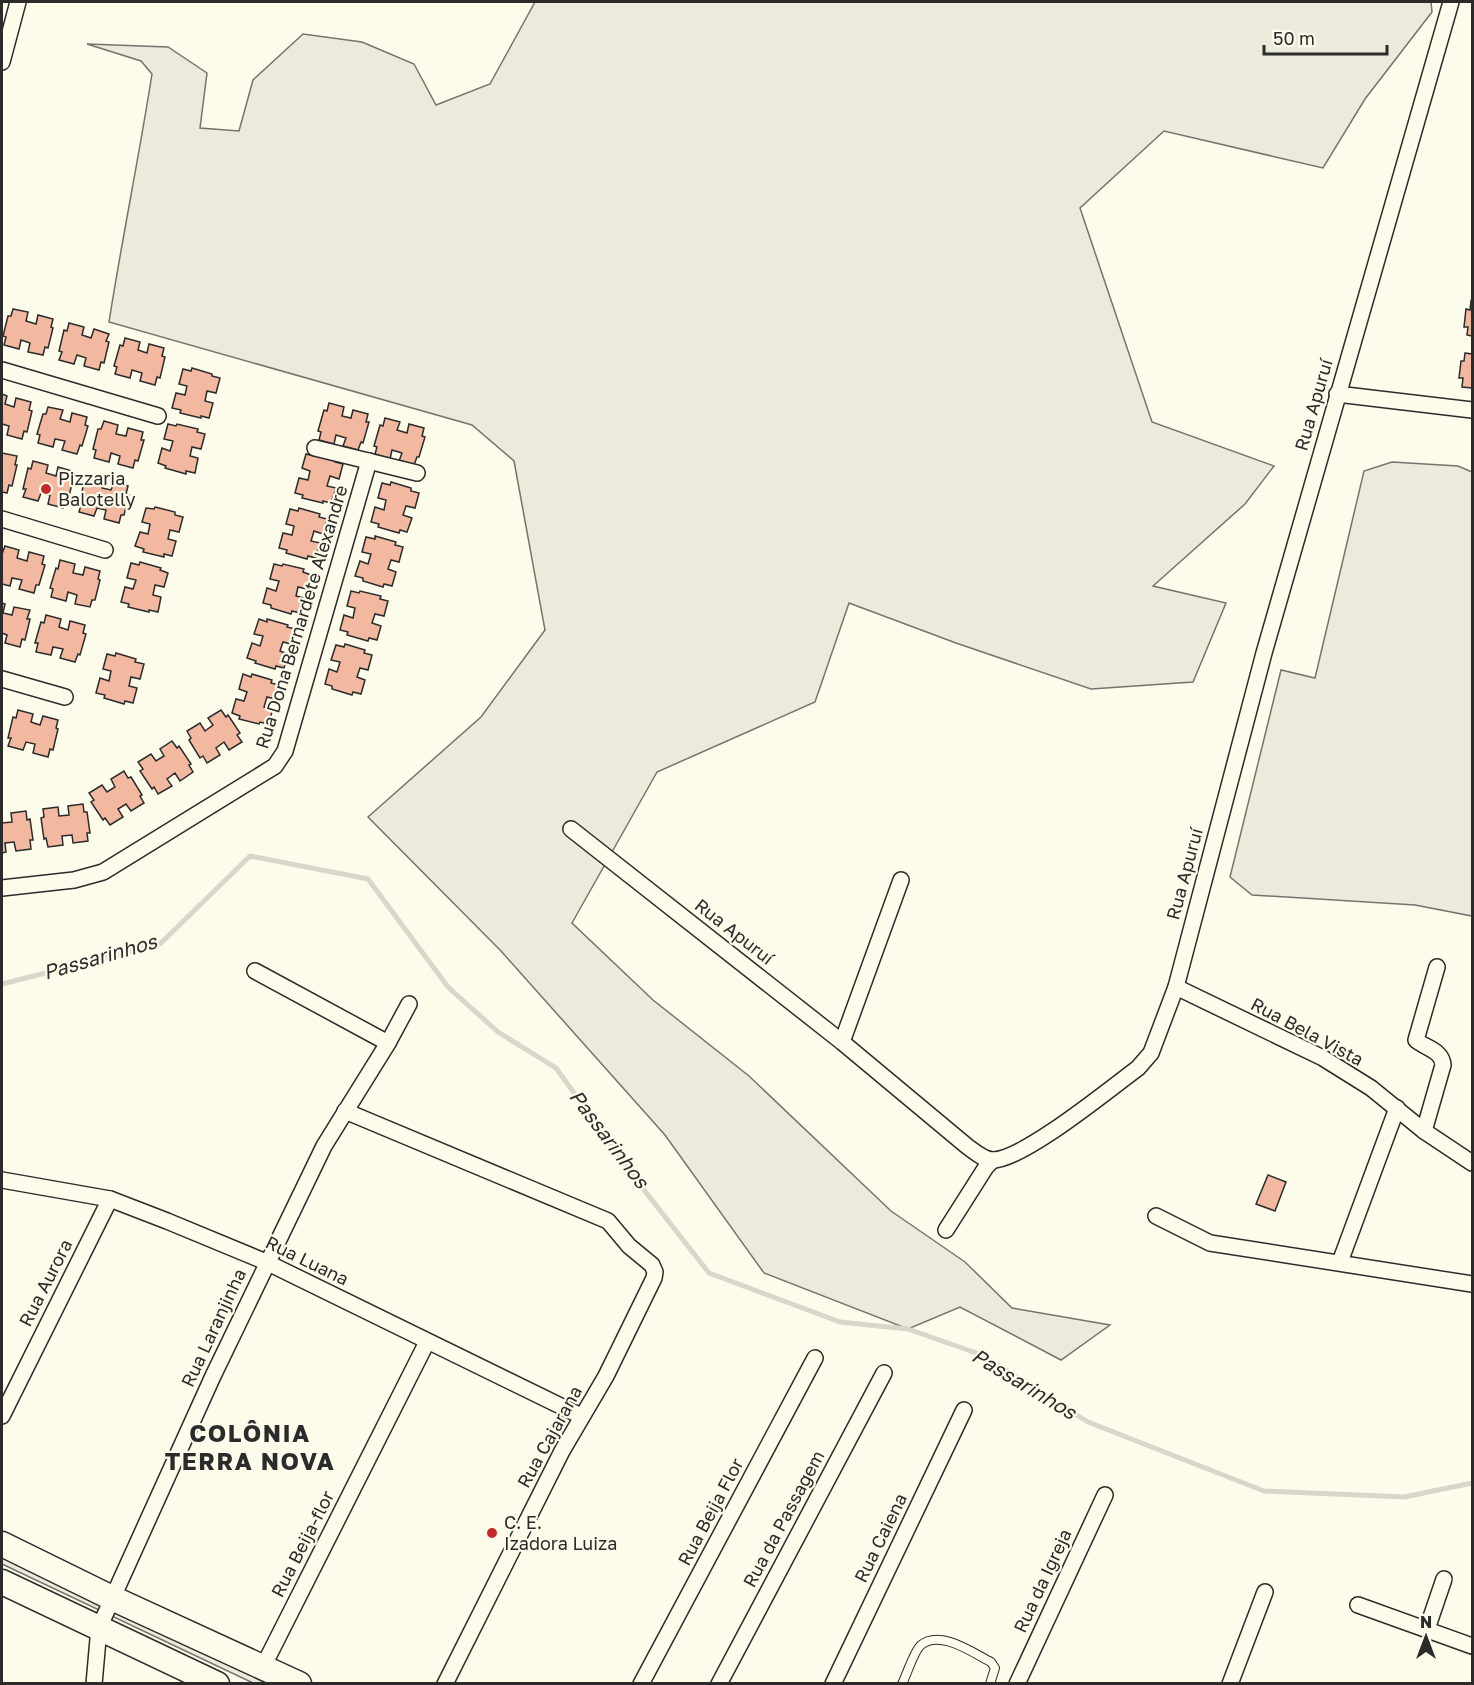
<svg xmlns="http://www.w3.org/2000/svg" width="1474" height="1685" font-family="'Golos Text',sans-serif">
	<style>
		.green { fill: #ecebdb; stroke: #74746e; stroke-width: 1.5 }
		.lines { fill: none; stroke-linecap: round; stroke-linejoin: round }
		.stream { stroke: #d8d7c9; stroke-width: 5 }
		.building { fill: #f2b8a0; stroke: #2b2b2b; stroke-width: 1.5 }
		.lane-casing { stroke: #2b2b2b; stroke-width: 10 }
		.street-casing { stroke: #2b2b2b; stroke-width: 18 }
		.primary-casing { stroke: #2b2b2b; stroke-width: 27 }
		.lane { stroke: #fdfbea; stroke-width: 8 }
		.street { stroke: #fdfbea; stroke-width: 15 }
		.primary { stroke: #fdfbea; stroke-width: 24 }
		.poi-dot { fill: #c62828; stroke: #fdfbea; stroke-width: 2 }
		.labels { text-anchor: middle; stroke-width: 4.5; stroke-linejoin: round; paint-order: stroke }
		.street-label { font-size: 18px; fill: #2b2b2b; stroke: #fdfbea }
		.poi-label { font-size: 18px; fill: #2b2b2b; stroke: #fdfbea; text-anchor: start }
		.water-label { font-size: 20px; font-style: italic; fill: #2b2b2b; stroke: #fdfbea }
		.district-label { font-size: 24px; font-weight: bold; letter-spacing: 1.5px; fill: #2b2b2b; stroke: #fdfbea }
	</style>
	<rect width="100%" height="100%" fill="#fdfbea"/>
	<g class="green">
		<path d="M535,2H1431L1432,12L1365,99L1323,168L1164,131L1080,208L1152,422L1274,466L1245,504L1153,586L1226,603L1193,682L1091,689L956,643L849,603L815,702L657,772L572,923L653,1000L749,1076L891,1211L965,1262L1012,1308L1110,1325L1061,1360L960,1307L908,1329L764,1273L665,1135L501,951L368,817L481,717L545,630L514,461L472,425L109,322C122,239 139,157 152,74L141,61L87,44L168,47L207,73L200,128L239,131L253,80L303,34L362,42L414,64L436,105L490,84Z"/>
		<polygon points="1392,462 1458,466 1472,472 1472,916 1415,905 1252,895 1230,877 1281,670 1315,678 1364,471"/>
		<polygon points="2,1549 283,1683 253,1683 2,1564"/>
	</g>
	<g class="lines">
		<polyline class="stream" points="2,984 160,944 250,856 368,879 448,987 498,1032 556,1068 641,1186 709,1273 840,1322 908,1329 982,1355 1088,1422 1264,1491 1404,1497 1472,1483"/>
	</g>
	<g class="building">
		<polygon points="1471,301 1472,302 1472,336 1467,335 1468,327 1464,327 1466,309 1470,310"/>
		<polygon points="13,309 28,312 26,321 36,324 38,315 53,319 51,327 53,328 48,348 45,347 43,355 28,352 30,343 21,340 19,349 4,345 6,337 3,336 8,316 11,316"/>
		<polygon points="69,323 84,327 82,335 91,338 94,329 109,334 106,341 109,342 104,363 101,362 99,370 84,366 86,358 77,355 74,364 59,360 62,352 59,351 64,330 67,331"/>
		<polygon points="125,338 140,342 138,350 147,353 149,344 164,348 162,356 165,357 160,378 157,377 155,385 140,381 142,373 132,370 130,378 115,374 117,367 114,366 120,345 123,346"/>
		<polygon points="1465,353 1472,354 1472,388 1462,387 1463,378 1459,378 1461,361 1464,361"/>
		<polygon points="192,368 212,374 212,376 220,378 216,393 207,391 205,401 213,403 209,418 201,416 201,418 180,413 181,410 172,408 176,393 185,395 187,386 179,384 183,369 191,371"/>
		<polygon points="2,394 7,396 5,404 14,407 16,398 31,402 29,410 32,411 27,432 24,431 22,439 7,435 9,426 2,424"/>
		<polygon points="329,403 344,407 342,416 351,418 353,410 368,414 366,422 369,422 363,443 361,442 358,450 343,446 346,438 336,435 334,444 319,440 321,432 318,431 324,410 327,411"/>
		<polygon points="48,407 63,410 60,419 70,422 72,413 87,417 85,425 88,426 82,446 80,445 77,454 62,450 65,441 55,439 53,447 38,443 40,435 37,434 43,414 46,414"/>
		<polygon points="385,418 400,422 397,430 407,433 409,424 424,428 422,436 425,437 419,457 417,457 414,465 399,461 402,453 392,450 390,459 375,454 377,447 374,446 380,425 383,426"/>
		<polygon points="104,421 118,425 116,434 126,436 128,428 143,432 141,440 144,440 138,461 135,460 133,468 118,464 120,456 111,453 109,462 94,458 96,450 93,449 98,429 101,429"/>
		<polygon points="168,424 176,426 177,424 198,429 197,432 205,434 201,449 192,447 190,456 198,458 195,473 186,471 186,474 165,468 166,466 158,463 162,448 170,451 173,441 164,439"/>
		<polygon points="2,453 17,456 15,465 17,465 12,486 9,485 7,493 2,492"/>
		<polygon points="315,453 335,459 335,462 343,464 339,479 330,476 327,486 336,488 331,503 323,501 323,503 302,498 303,495 295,493 299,478 308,480 310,471 302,468 306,454 314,456"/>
		<polygon points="33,461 48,465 46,473 56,476 58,467 72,471 71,479 73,480 68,500 65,500 63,508 48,504 50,495 41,493 38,501 23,497 26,489 23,489 28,468 31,469"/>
		<polygon points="89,475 104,479 102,488 111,490 114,482 128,486 126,494 129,495 124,515 121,515 119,523 104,519 106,510 97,508 94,516 79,512 81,504 79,503 84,483 87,484"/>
		<polygon points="391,482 411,488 411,491 419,493 415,508 406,506 403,515 412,518 407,532 400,530 399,533 378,527 379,524 371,522 375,507 384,510 386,500 378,498 382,483 390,485"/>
		<polygon points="155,507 175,512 175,515 183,517 179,532 170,530 168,539 176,541 172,556 164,554 164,557 143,552 144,549 135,546 140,532 148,534 150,524 142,522 146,508 154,509"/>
		<polygon points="299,508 320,514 319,517 327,519 323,534 314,531 311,541 320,543 316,558 308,556 307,559 286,553 287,550 279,548 283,533 292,535 294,526 286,524 290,509 298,511"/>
		<polygon points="375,536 396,542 395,545 403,547 399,562 391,560 388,569 396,572 392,586 384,584 383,587 363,581 363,578 355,576 360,561 368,564 371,554 362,552 366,537 375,539"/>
		<polygon points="5,546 19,550 17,558 27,561 29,552 44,556 42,564 45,565 39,585 36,585 34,593 19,589 22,580 12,578 10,586 2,584 2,554"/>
		<polygon points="60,560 75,564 73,573 83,575 85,567 100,571 98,579 100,580 95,600 92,600 90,607 75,604 77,595 68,592 66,601 51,597 53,589 50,588 56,568 58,569"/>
		<polygon points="140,562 161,568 160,570 168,573 164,587 155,585 153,595 161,597 158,612 149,610 149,612 128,607 129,604 121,602 125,587 133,589 136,580 127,578 131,563 139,565"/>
		<polygon points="274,564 282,566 283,564 304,569 303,572 311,575 307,589 298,587 296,596 304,598 300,613 292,611 291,614 271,608 271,605 263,603 267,588 276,591 279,581 270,579"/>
		<polygon points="351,591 359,593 360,591 381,596 380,599 388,601 384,616 375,614 372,623 381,626 377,640 369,638 368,641 347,635 348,632 340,630 344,615 353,618 355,608 347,606"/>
		<polygon points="2,603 5,604 3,613 12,615 14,607 30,610 27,619 30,619 25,640 22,639 20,647 5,643 7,635 2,633"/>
		<polygon points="46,615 61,619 59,627 68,630 70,621 85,625 83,633 86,634 80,655 78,654 75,662 60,658 63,649 53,647 51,655 36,652 38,643 35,643 41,622 44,623"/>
		<polygon points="259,619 267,622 267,619 288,625 287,627 295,629 291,644 283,642 280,651 288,654 284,668 276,666 275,669 255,663 256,661 247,658 252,643 260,646 263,636 254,634"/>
		<polygon points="345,644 365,650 364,653 372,655 368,670 360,668 357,677 365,680 361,694 353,692 352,695 332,689 332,686 325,684 329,669 337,672 340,662 331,660 336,645 344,647"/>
		<polygon points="116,653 136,659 135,662 144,664 140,679 131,677 129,686 137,688 133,703 125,701 124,704 104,698 105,695 96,693 100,678 109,681 111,671 103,669 107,654 115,656"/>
		<polygon points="243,674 251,677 252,674 272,680 271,683 279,685 275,699 267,697 264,707 273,709 268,724 260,722 259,724 239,719 240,716 232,713 236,699 244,701 247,692 239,689"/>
		<polygon points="18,710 33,714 31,722 40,725 43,716 58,720 56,728 58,729 53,750 50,749 48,757 33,753 35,744 26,742 23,750 8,746 11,738 8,738 13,717 16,718"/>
		<polygon points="221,710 226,717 228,715 240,733 237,735 242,742 229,750 224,742 216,748 220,755 207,763 203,756 200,758 189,740 191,738 187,731 200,723 205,731 213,725 208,718"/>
		<polygon points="172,741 177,748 179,746 191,764 189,765 193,772 180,781 175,773 167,779 172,786 158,794 154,787 152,789 140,771 143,769 138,762 151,754 156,761 164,756 160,749"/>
		<polygon points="124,771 128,778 131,777 142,795 140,796 144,803 131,811 126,804 118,809 123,817 110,825 105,818 103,820 91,802 94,800 89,793 102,785 107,792 115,787 111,779"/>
		<polygon points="83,804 84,812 87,812 90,833 87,833 88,841 73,843 72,835 62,836 63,845 48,847 46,838 44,839 41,818 44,817 43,809 58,807 59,816 69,815 68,806"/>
		<polygon points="26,811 27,820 30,819 33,840 30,840 31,849 16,851 14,842 5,843 6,852 2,853 2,820 2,823 12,822 11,813"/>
		<polygon points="1268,1175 1286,1182 1275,1211 1256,1204"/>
	</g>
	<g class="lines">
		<g class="lane-casing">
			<path id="lane" d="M902,1684C907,1674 914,1651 921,1645C940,1629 973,1653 991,1662L995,1668L990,1684"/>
		</g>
		<g class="street-casing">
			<g id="street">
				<polyline points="2,62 18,2"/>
				<polyline points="2,370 158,416"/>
				<polyline points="1337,394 1472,410"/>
				<polyline points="315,448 417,473"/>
				<polyline points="2,519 105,550"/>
				<polyline points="2,679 65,697"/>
				<path d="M571,829L842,1042L968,1147C975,1152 984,1160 993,1160C1023,1160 1111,1088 1138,1068L1151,1053L1176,987L1264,653L1451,2"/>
				<polyline points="2,888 74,880 103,872 275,766 285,751 369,461"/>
				<polyline points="255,971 388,1043"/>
				<polyline points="1176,987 1323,1058 1371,1088 1424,1131 1472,1163"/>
				<polyline points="842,1042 901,880"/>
				<polyline points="345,1111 608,1221 629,1246 652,1265 655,1272 654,1278 606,1376 562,1451 445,1684"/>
				<path d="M1424,1131L1443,1065C1442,1050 1425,1048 1416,1040L1437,967"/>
				<polyline points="2,1180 110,1199 167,1221 266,1262 581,1416"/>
				<polyline points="1156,1216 1210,1243 1472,1284"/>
				<polyline points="946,1230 986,1167 993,1160"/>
				<polyline points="1340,1262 1397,1108"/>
				<polyline points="2,1416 110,1199"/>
				<polyline points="1358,1605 1472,1646"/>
				<polyline points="1427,1629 1444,1579"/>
				<polyline points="263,1667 427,1342"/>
				<polyline points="94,1684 99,1628 213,1376 324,1146 388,1043 409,1004"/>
				<polyline points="641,1684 815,1358"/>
				<polyline points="719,1684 884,1373"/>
				<polyline points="833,1684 964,1410"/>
				<polyline points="1017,1684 1105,1495"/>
				<polyline points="1230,1684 1265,1592"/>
			</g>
		</g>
		<g class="primary-casing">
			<g id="primary">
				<polyline points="2,1544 112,1598 299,1684"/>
				<polyline points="2,1582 217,1684"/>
			</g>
		</g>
		<use href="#lane" class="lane"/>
		<use href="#street" class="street"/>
		<use href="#primary" class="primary"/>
	</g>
	<g class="poi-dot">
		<circle cx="46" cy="489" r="6"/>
		<circle cx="492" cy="1533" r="6"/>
	</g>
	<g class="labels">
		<g class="street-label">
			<text transform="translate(1314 405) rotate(-74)" y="6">Rua Apuruí</text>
			<text transform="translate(302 617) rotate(-73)" y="6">Rua Dona Bernardete Alexandre</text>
			<text transform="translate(1185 874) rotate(-75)" y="6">Rua Apuruí</text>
			<text transform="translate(734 932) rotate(38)" y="6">Rua Apuruí</text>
			<text transform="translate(1307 1032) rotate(28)" y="6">Rua Bela Vista</text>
			<text transform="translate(307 1261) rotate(26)" y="6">Rua Luana</text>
			<text transform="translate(46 1283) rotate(-63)" y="6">Rua Aurora</text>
			<text transform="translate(214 1328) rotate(-65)" y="6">Rua Laranjinha</text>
			<text transform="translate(550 1437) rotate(-61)" y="6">Rua Cajarana</text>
			<text transform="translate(711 1512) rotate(-62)" y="6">Rua Beija Flor</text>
			<text transform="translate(784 1519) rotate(-62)" y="6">Rua da Passagem</text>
			<text transform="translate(881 1538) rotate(-64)" y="6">Rua Caiena</text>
			<text transform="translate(303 1544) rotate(-63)" y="6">Rua Beija-flor</text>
			<text transform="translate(1043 1581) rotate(-65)" y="6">Rua da Igreja</text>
		</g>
		<g class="poi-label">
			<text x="58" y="485">Pizzaria<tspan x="58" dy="21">Balotelly</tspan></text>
			<text x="504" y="1529">C. E.<tspan x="504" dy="21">Izadora Luiza</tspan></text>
		</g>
		<g class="water-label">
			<text transform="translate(100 957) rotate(-16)" y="7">Passarinhos</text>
			<text transform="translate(609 1139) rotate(53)" y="7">Passarinhos</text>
			<text transform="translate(1024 1384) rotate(31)" y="7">Passarinhos</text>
		</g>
		<g class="district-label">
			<text x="250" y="1442">COLÔNIA<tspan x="250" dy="28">TERRA NOVA</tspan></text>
		</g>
	</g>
	<rect width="1474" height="1685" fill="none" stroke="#2b2b2b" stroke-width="6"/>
	<g transform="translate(1426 1637)" stroke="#fdfbea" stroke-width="4.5" paint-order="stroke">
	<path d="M0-4.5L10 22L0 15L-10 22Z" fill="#2b2b2b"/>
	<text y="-9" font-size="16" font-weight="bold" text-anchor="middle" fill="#2b2b2b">N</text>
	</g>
	<path d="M1264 45v9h123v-9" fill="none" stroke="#2b2b2b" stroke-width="3"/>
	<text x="1273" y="45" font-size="18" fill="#2b2b2b" stroke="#fdfbea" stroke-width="4.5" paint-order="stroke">50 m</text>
</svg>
